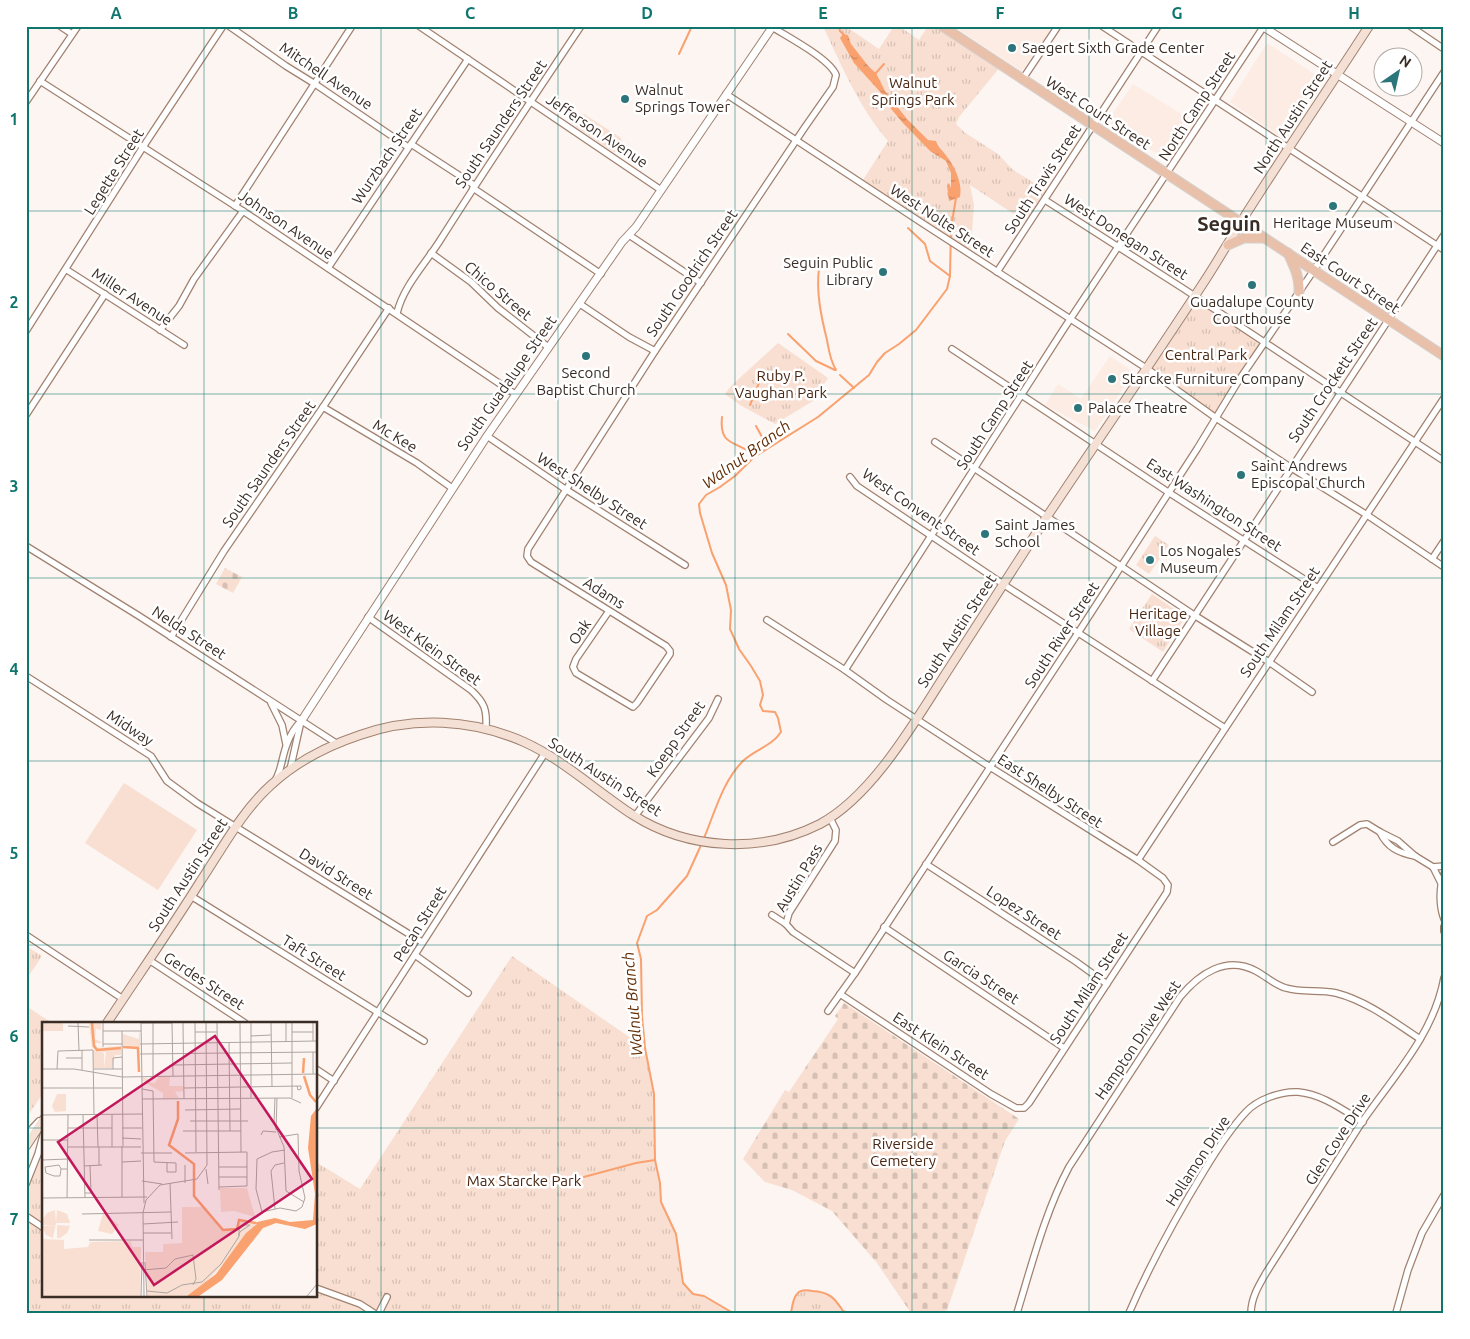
<svg xmlns="http://www.w3.org/2000/svg" width="1470" height="1339" font-family="Ubuntu,sans-serif">
	<style>
		.built { fill: #fdece3 }
		.grass { fill: #f8dfd1 }
		.cemetery { fill: url(#cemetery-stones) }
		.park { fill: url(#park-tufts) }
		.water { fill: url(#water-ripples) }
		.lines { fill: none; stroke-linecap: round; stroke-linejoin: round }
		.stream { stroke: #f9a16f; stroke-width: 2 }
		.minor-casing { stroke: #a18271; stroke-width: 8 }
		.tertiary-casing { stroke: #a18271; stroke-width: 9 }
		.secondary-casing { stroke: #a18271; stroke-width: 10 }
		.primary-casing { stroke: #d4d1cf; stroke-width: 11 }
		.minor { stroke: #fff; stroke-width: 5.5 }
		.tertiary { stroke: #fff; stroke-width: 7 }
		.secondary { stroke: #f4e0d4; stroke-width: 8 }
		.primary { stroke: #e9c1aa; stroke-width: 9 }
		.grid { fill: none; stroke: #0f766e; stroke-width: 1; stroke-opacity: 0.55 }
		.poi-dot { fill: #2c757a; stroke: #fff; stroke-width: 2 }
		.labels { text-anchor: middle; stroke-width: 5; stroke-linejoin: round; paint-order: stroke }
		.poi-label { font-size: 15px; fill: #3a2d26; stroke: #fff; text-anchor: start }
		.street-label { font-size: 15px; fill: #3a2d26; stroke: #fff }
		.park-label { font-size: 15px; fill: #492712; stroke: #fff }
		.water-label { font-size: 16px; font-style: italic; fill: #622c04; stroke: #fff }
		.district-label { font-size: 20px; font-weight: bold; fill: #3a2d26; stroke: #fff }
		.inset-river { fill: none; stroke: #f9a16f; stroke-width: 2.5 }
		.inset-road { fill: none; stroke: #aea5a0; stroke-width: 1 }
		.view { fill: #c2185b; fill-opacity: 0.15; stroke: #c2185b; stroke-width: 2.5 }
		.inset-edge { fill: none; stroke: #3a2d26; stroke-width: 2.5 }
		.neatline { fill: none; stroke: #0f766e; stroke-width: 2 }
		.grid-label { font-size: 16px; text-anchor: middle; font-weight: bold; fill: #0f766e }
	</style>
	<defs>
		<pattern id="cemetery-stones" width="16" height="16" patternUnits="userSpaceOnUse" patternTransform="scale(1.25)"><rect width="16" height="16" fill="#f8dfd1"/><path d="M2 7V4a2 2 0 0 1 4 0v3zM10 15v-3a2 2 0 0 1 4 0v3z" fill="#d5c0b3"/></pattern>
		<pattern id="park-tufts" width="24" height="20" patternUnits="userSpaceOnUse" patternTransform="scale(1.25)"><rect width="24" height="20" fill="#f8dfd1"/><path d="M3 7l-1-3M5 7V3M7 7l1-3M15 17l-1-3M17 17v-4M19 17l1-3" fill="none" stroke="#d5c0b3"/></pattern>
		<pattern id="water-ripples" width="26" height="14" patternUnits="userSpaceOnUse" patternTransform="scale(1.25)"><rect width="26" height="14" fill="#f9a16f"/><path d="M2 4q2-2 4 0t4 0M15 11q2-2 4 0t4 0" fill="none" stroke="#cb845b"/></pattern>
	</defs>
	<rect width="100%" height="100%" fill="#fcf5f1"/>
	<g class="built">
		<polygon points="953,26 1053,26 1022,71"/>
		<polygon points="1267,43 1322,79 1284,139 1230,102"/>
		<polygon points="1133,84 1191,120 1167,160 1107,122"/>
		<polygon points="1110,356 1132,371 1133,373 1095,431 1045,405 1058,384 1081,399"/>
	</g>
	<g class="grass">
		<polygon points="584,114 621,138 622,142 616,152 613,152 576,127 576,122 581,115"/>
		<polygon points="124,783 197,830 158,890 85,843"/>
	</g>
	<g class="cemetery">
		<polygon points="225,568 242,577 233,593 216,584"/>
		<polygon points="844,1003 1019,1119 1005,1141 946,1313 911,1313 877,1263 832,1211 792,1190 765,1182 743,1159 785,1090 789,1092 838,1019 835,1016"/>
	</g>
	<g class="park">
		<path d="M823,26H848V28L879,49L894,26H899L919,40L928,26H942L1001,66L959,117L956,124L964,132L998,154L1013,170L1049,192L1029,224L970,185L974,205L971,246L967,252L861,183L888,141C859,107 842,67 823,26Z"/>
		<polygon points="1195,296 1264,342 1216,418 1146,368"/>
		<polygon points="778,343 828,378 813,401 775,424 740,405 725,394 731,386"/>
		<polygon points="1155,536 1169,545 1149,574 1136,565"/>
		<polygon points="1152,594 1184,616 1184,619 1163,652 1129,629"/>
		<polygon points="26,946 42,956 26,980"/>
		<polygon points="512,956 645,1048 654,1094 655,1160 660,1183 661,1202 676,1234 683,1283 693,1294 704,1296 733,1313 26,1313 26,1194 44,1151 44,1295 316,1295 316,1162 360,1189"/>
		<polygon points="26,1006 52,1023 44,1023 44,1092 26,1118"/>
		<path d="M808,1290C827,1292 832,1295 843,1311L849,1313H791C794,1299 792,1294 808,1290Z"/>
	</g>
	<path class="water" d="M843,34L848,35L851,44L869,67L876,73L885,91L907,119L928,140L936,141C938,147 941,149 945,154C954,165 963,183 960,197L949,201L947,185L949,183L951,188V173L946,161L930,151L902,122L887,104L882,94L854,63L840,38Z"/>
	<g class="lines">
		<g class="stream">
			<polyline points="839,26 840,31 844,35"/>
			<polyline points="679,54 692,26"/>
			<polyline points="875,74 884,64"/>
			<polyline points="908,228 925,244 930,261 950,276"/>
			<path d="M819,268C816,292 821,316 827,340C829,351 830,360 836,370"/>
			<polyline points="788,334 816,361 835,370"/>
			<polyline points="840,375 854,388"/>
			<polyline points="750,405 761,378"/>
			<path d="M722,417C719,445 734,441 752,453L754,457"/>
			<polyline points="756,426 762,437"/>
			<path d="M704,838C715,812 723,780 744,760C756,749 772,746 781,732L778,718L775,712L763,711L760,705L763,695L760,681L751,666L739,649L730,629L731,610L726,585L712,553L700,513L699,504L706,495L720,487L735,476L754,457L818,417L869,375L877,362L885,353L899,344L916,330L947,289L950,276L951,228L956,198"/>
			<polyline points="702,843 687,876 657,910 647,916 637,943 641,959 642,1016 645,1048 654,1094 655,1160 660,1183 661,1202 676,1234 683,1283 693,1294 704,1296 733,1313"/>
			<polyline points="580,1178 636,1163 655,1160"/>
			<path d="M791,1313C792,1307 793,1298 797,1294C800,1290 807,1290 812,1291C829,1292 834,1297 843,1311L849,1313"/>
		</g>
		<g class="minor-casing">
			<g id="minor">
				<polyline points="60,26 72,34"/>
				<polyline points="229,26 286,66 315,84 408,147"/>
				<polyline points="419,26 661,190"/>
				<polyline points="1102,26 1444,250"/>
				<polyline points="1410,26 1444,49"/>
				<polyline points="1022,80 1058,26"/>
				<polyline points="40,81 243,211 515,394"/>
				<polyline points="726,94 922,223 1146,368 1216,418 1290,467 1367,515 1444,567"/>
				<polyline points="26,102 78,26"/>
				<polyline points="411,144 474,185"/>
				<polyline points="473,188 601,274"/>
				<polyline points="1045,200 1184,289 1444,461"/>
				<polyline points="235,206 352,26"/>
				<polyline points="629,235 701,283"/>
				<polyline points="431,253 471,282 498,308 548,347"/>
				<polyline points="328,268 468,59"/>
				<polyline points="67,270 184,345"/>
				<polyline points="997,272 1158,26"/>
				<polyline points="580,304 629,337 655,351"/>
				<path d="M397,313C403,287 425,264 439,242C485,169 533,98 581,26"/>
				<polyline points="160,330 179,306 194,279 243,211"/>
				<polyline points="26,331 143,147 223,26"/>
				<polyline points="952,349 1168,492 1318,588"/>
				<polyline points="323,407 417,463 452,488"/>
				<polyline points="26,415 105,294"/>
				<polyline points="487,436 565,489 685,565"/>
				<polyline points="935,442 1194,615 1269,662 1312,692"/>
				<polyline points="850,477 857,486 1012,590 1225,728"/>
				<polyline points="26,546 139,616 336,743"/>
				<polyline points="1432,559 1444,541"/>
				<path d="M609,611L576,659L573,667L576,673L633,707L637,703L670,654V651L666,646L531,562L527,556L528,549L655,351L805,127L833,87L836,75C830,59 788,37 772,27"/>
				<path d="M368,617L471,690C485,703 487,710 486,728"/>
				<polyline points="767,620 845,670 887,700 990,767 1138,860 1163,878 1168,885 1167,892 1029,1103 1024,1108 1016,1108 991,1094 840,994"/>
				<polyline points="171,637 224,551 323,407 389,308"/>
				<polyline points="845,670 1063,330 1264,26"/>
				<polyline points="26,676 151,756 167,781 197,803 422,942"/>
				<polyline points="1152,681 1444,235"/>
				<polyline points="271,703 282,725 286,744"/>
				<polyline points="290,770 301,721"/>
				<path d="M276,779C282,768 282,756 287,744C290,735 295,727 302,720"/>
				<polyline points="635,816 709,718 718,699"/>
				<path d="M1380,832C1387,847 1398,853 1415,856"/>
				<polyline points="1333,842 1360,825 1367,824 1380,832 1398,841 1415,856 1433,867 1441,883"/>
				<polyline points="1138,860 1444,398"/>
				<polyline points="926,864 1075,961 1107,984"/>
				<polyline points="1433,867 1444,866"/>
				<path d="M1444,874C1439,888 1439,905 1444,919"/>
				<polyline points="191,896 424,1041"/>
				<polyline points="772,915 786,924 793,932 855,973"/>
				<polyline points="786,924 789,913 835,841 836,830 830,818"/>
				<polyline points="884,927 1064,1048"/>
				<polyline points="1444,927 1444,931"/>
				<polyline points="26,935 123,999"/>
				<polyline points="415,955 468,993"/>
				<polyline points="149,960 245,1023"/>
				<polyline points="828,1011 855,973 1078,633 1197,449 1239,380 1314,270 1444,72"/>
				<polyline points="316,1069 334,1081"/>
				<polyline points="316,1108 545,753"/>
				<polyline points="26,1135 39,1121"/>
				<polyline points="26,1184 38,1154 44,1132"/>
				<polyline points="26,1216 44,1228"/>
				<polyline points="316,1288 360,1304 374,1313"/>
				<polyline points="379,1313 387,1297"/>
				<path d="M1017,1313C1032,1264 1045,1212 1069,1167L1180,997C1199,974 1226,955 1256,971C1267,977 1275,985 1286,988C1302,993 1320,989 1336,993C1367,1001 1394,1022 1420,1039"/>
				<path d="M1129,1313C1150,1264 1176,1217 1204,1171C1216,1151 1229,1130 1246,1112C1257,1100 1280,1091 1298,1092C1322,1094 1343,1110 1363,1122"/>
				<path d="M1251,1313C1251,1298 1259,1285 1266,1273C1298,1223 1330,1172 1362,1122C1393,1077 1434,1034 1444,978"/>
				<polyline points="1396,1313 1408,1270 1422,1233 1444,1195"/>
			</g>
		</g>
		<g class="tertiary-casing">
			<g id="tertiary">
				<polyline points="1262,26 1444,143"/>
				<polyline points="302,720 487,436 622,242 636,227 773,26"/>
			</g>
		</g>
		<g class="secondary-casing">
			<g id="secondary">
				<path d="M107,1023C138,976 170,930 200,882C222,849 242,811 271,785C297,761 327,746 360,735C414,716 472,719 524,742C564,760 596,791 633,815C688,850 761,854 820,824C874,795 917,718 950,667C982,618 1014,568 1046,518C1098,440 1151,363 1202,285C1214,267 1225,248 1236,230C1279,161 1325,94 1369,26"/>
				<polyline points="26,1146 44,1119"/>
			</g>
		</g>
		<g class="primary-casing">
			<g id="primary">
				<polyline points="942,26 1444,356"/>
				<polyline points="1228,245 1244,238 1264,238"/>
				<path d="M1288,253C1294,266 1300,278 1299,292"/>
			</g>
		</g>
		<use href="#minor" class="minor"/>
		<use href="#tertiary" class="tertiary"/>
		<use href="#secondary" class="secondary"/>
		<use href="#primary" class="primary"/>
	</g>
	<path class="grid" d="M204,26V1023M381,26V1313M558,26V1313M735,26V1313M912,26V1313M1089,26V1313M1266,26V1313M26,211H1444M26,394H1444M26,578H1444M26,761H1444M26,945H1444M26,1128H44M316,1128H1444M204,1295V1313"/>
	<g class="poi-dot">
		<circle cx="1012" cy="48" r="5"/>
		<circle cx="625" cy="99" r="5"/>
		<circle cx="1333" cy="206" r="5"/>
		<circle cx="883" cy="272" r="5"/>
		<circle cx="1252" cy="285" r="5"/>
		<circle cx="586" cy="356" r="5"/>
		<circle cx="1112" cy="379" r="5"/>
		<circle cx="1078" cy="408" r="5"/>
		<circle cx="1241" cy="475" r="5"/>
		<circle cx="985" cy="534" r="5"/>
		<circle cx="1150" cy="560" r="5"/>
	</g>
	<g class="labels">
		<g class="poi-label">
			<text x="1022" y="53">Saegert Sixth Grade Center</text>
			<text x="635" y="95">Walnut<tspan x="635" dy="17">Springs Tower</tspan></text>
			<text x="1333" y="228" text-anchor="middle">Heritage Museum</text>
			<text x="873" y="268" text-anchor="end">Seguin Public<tspan x="873" dy="17">Library</tspan></text>
			<text x="1252" y="307" text-anchor="middle">Guadalupe County<tspan x="1252" dy="17">Courthouse</tspan></text>
			<text x="586" y="378" text-anchor="middle">Second<tspan x="586" dy="17">Baptist Church</tspan></text>
			<text x="1122" y="384">Starcke Furniture Company</text>
			<text x="1088" y="413">Palace Theatre</text>
			<text x="1251" y="471">Saint Andrews<tspan x="1251" dy="17">Episcopal Church</tspan></text>
			<text x="995" y="530">Saint James<tspan x="995" dy="17">School</tspan></text>
			<text x="1160" y="556">Los Nogales<tspan x="1160" dy="17">Museum</tspan></text>
		</g>
		<g class="street-label">
			<text transform="translate(326 76) rotate(34)" y="5">Mitchell Avenue</text>
			<text transform="translate(1197 106) rotate(-57)" y="5">North Camp Street</text>
			<text transform="translate(1098 113) rotate(33)" y="5">West Court Street</text>
			<text transform="translate(1293 117) rotate(-57)" y="5">North Austin Street</text>
			<text transform="translate(501 124) rotate(-56)" y="5">South Saunders Street</text>
			<text transform="translate(597 131) rotate(34)" y="5">Jefferson Avenue</text>
			<text transform="translate(387 156) rotate(-56)" y="5">Wurzbach Street</text>
			<text transform="translate(114 172) rotate(-58)" y="5">Legette Street</text>
			<text transform="translate(1043 179) rotate(-57)" y="5">South Travis Street</text>
			<text transform="translate(942 221) rotate(33)" y="5">West Nolte Street</text>
			<text transform="translate(286 225) rotate(34)" y="5">Johnson Avenue</text>
			<text transform="translate(1126 237) rotate(33)" y="5">West Donegan Street</text>
			<text transform="translate(692 273) rotate(-56)" y="5">South Goodrich Street</text>
			<text transform="translate(1350 278) rotate(34)" y="5">East Court Street</text>
			<text transform="translate(498 291) rotate(40)" y="5">Chico Street</text>
			<text transform="translate(132 297) rotate(33)" y="5">Miller Avenue</text>
			<text transform="translate(1333 380) rotate(-56)" y="5">South Crockett Street</text>
			<text transform="translate(507 383) rotate(-55)" y="5">South Guadalupe Street</text>
			<text transform="translate(995 415) rotate(-57)" y="5">South Camp Street</text>
			<text transform="translate(395 436) rotate(31)" y="5">Mc Kee</text>
			<text transform="translate(269 464) rotate(-55)" y="5">South Saunders Street</text>
			<text transform="translate(592 491) rotate(33)" y="5">West Shelby Street</text>
			<text transform="translate(1214 505) rotate(33)" y="5">East Washington Street</text>
			<text transform="translate(921 512) rotate(35)" y="5">West Convent Street</text>
			<text transform="translate(604 593) rotate(32)" y="5">Adams</text>
			<text transform="translate(1280 622) rotate(-56)" y="5">South Milam Street</text>
			<text transform="translate(957 631) rotate(-57)" y="5">South Austin Street</text>
			<text transform="translate(580 632) rotate(-56)" y="5">Oak</text>
			<text transform="translate(189 633) rotate(33)" y="5">Nelda Street</text>
			<text transform="translate(1062 635) rotate(-57)" y="5">South River Street</text>
			<text transform="translate(432 648) rotate(36)" y="5">West Klein Street</text>
			<text transform="translate(130 728) rotate(33)" y="5">Midway</text>
			<text transform="translate(676 739) rotate(-55)" y="5">Koepp Street</text>
			<text transform="translate(605 777) rotate(33)" y="5">South Austin Street</text>
			<text transform="translate(1050 791) rotate(33)" y="5">East Shelby Street</text>
			<text transform="translate(336 874) rotate(32)" y="5">David Street</text>
			<text transform="translate(188 875) rotate(-57)" y="5">South Austin Street</text>
			<text transform="translate(799 878) rotate(-59)" y="5">Austin Pass</text>
			<text transform="translate(1024 913) rotate(33)" y="5">Lopez Street</text>
			<text transform="translate(420 924) rotate(-58)" y="5">Pecan Street</text>
			<text transform="translate(314 958) rotate(32)" y="5">Taft Street</text>
			<text transform="translate(981 977) rotate(33)" y="5">Garcia Street</text>
			<text transform="translate(204 981) rotate(33)" y="5">Gerdes Street</text>
			<text transform="translate(1089 988) rotate(-57)" y="5">South Milam Street</text>
			<text transform="translate(1138 1040) rotate(-56)" y="5">Hampton Drive West</text>
			<text transform="translate(941 1046) rotate(33)" y="5">East Klein Street</text>
			<text transform="translate(1338 1139) rotate(-57)" y="5">Glen Cove Drive</text>
			<text transform="translate(1198 1161) rotate(-57)" y="5">Hollamon Drive</text>
		</g>
		<g class="park-label">
			<text x="913" y="88">Walnut<tspan x="913" dy="17">Springs Park</tspan></text>
			<text x="1206" y="360">Central Park</text>
			<text x="781" y="381">Ruby P.<tspan x="781" dy="17">Vaughan Park</tspan></text>
			<text x="1158" y="619">Heritage<tspan x="1158" dy="17">Village</tspan></text>
			<text x="903" y="1149">Riverside<tspan x="903" dy="17">Cemetery</tspan></text>
			<text x="524" y="1186">Max Starcke Park</text>
		</g>
		<g class="water-label">
			<text transform="translate(746 454) rotate(-36)" y="6">Walnut Branch</text>
			<text transform="translate(632 1004) rotate(-95)" y="6">Walnut Branch</text>
		</g>
		<g class="district-label">
			<text x="1229" y="231">Seguin</text>
		</g>
	</g>
	<g transform="translate(42 1022)">
		<rect width="275" height="275" fill="#fcf5f1"/>
		<path d="M47,1H59V8L54,7L53,17L61,21H53L55,26L79,24V33H73L70,46H62L64,30H56L50,25ZM91,10L98,11V25L80,23L81,12L97,17V11ZM15,72H24V89L13,90L10,84ZM13,188L14,201L15,188L25,192L28,201H14L11,216L4,213L0,204L12,203H0V198L5,191ZM61,191L77,203L70,212L56,209ZM15,204L16,203L28,204L25,211L18,216H15Z" fill="#f8dfd1"/>
		<path d="M178,166H205L213,195L192,189L179,190Z" fill="#f8dfd1"/>
		<path d="M0,1H21V9H0ZM51,28L62,31V46H52ZM117,54H128L127,64H142V69L133,70L137,76L121,77V71L100,59L99,55L105,56L109,61H113ZM140,185H160L183,208L195,207L197,198L216,202L206,209L191,232L160,264L145,274H106L103,230H121V222L140,221ZM0,217L22,218V227L46,225L48,220L89,219L90,225H99L98,274H0Z" fill="#f8dfd1"/>
		<path d="M275,86V202L263,207L234,201L221,206L180,258L157,274H145L174,252L204,211L215,202L211,201L233,196L248,200L271,198L273,172L266,126L269,94Z" fill="#f9a16f"/>
		<path class="inset-river" d="M50,1L52,24L55,28L79,26M81,25L96,26L97,50M261,51L262,36M262,54L268,73L274,80M136,79V97L127,123L152,142V174L181,208L195,207L197,198L214,201"/>
		<path class="inset-road" d="M36,1L37,28M61,1V25M99,1L102,181M99,1H130M111,1V54M130,1L131,54M141,1L142,77M153,1L154,130M175,1L177,168M198,1L199,130M209,1V76M229,1L230,65M244,1V19M250,1V76M26,4L47,5M61,9H99M80,9L81,124M153,10H175M250,10H271M209,14L229,13M271,19V1M187,21L188,109M61,22H80M98,22L275,19M40,28V48M0,29V47M271,30V52M98,32L275,30M24,36H40M131,43L250,41M0,47H32L80,55L275,52M15,47L16,29L51,28L52,93M52,47H80M71,47V36L80,35M0,66H80M142,66L259,64V67L256,68L255,64M100,67L111,69L112,140L134,141V150H125V141M233,76L232,101L242,125L244,169L262,180M100,77L248,76L259,81M143,88L199,87M55,92L56,125M70,92V125M0,93L100,92M41,93L43,176M148,99H206M26,106H70M80,106H100M234,108L235,76M141,109H199M219,113L221,109L234,110M237,115L256,112L257,149L263,176L260,185L254,189L238,186L220,190L214,167L215,137L230,130L243,128M80,116L99,117M0,118H26M80,124V175M26,125H99M99,131H130M143,131L205,130V164L177,165M0,138L26,137M80,140L99,139M57,143V125M42,144L60,143M177,145H205M19,147L18,154H12L4,151L3,145L17,143L19,147H25M164,147L166,162M177,155H205M100,159L120,162M128,161L130,217M143,161V143M43,171H49L48,143M0,176L105,175M25,176L26,93M233,187L229,149L233,143L242,141M40,192L129,190M101,202L136,200M101,211H129M47,218H101M103,240L105,274M101,248L124,246L133,237L151,233L154,257L151,263M105,269L125,271L140,263L160,260L179,242L196,216L197,214V212L198,210L199,209L208,203H200L197,208V214M99,274L100,240M102,274L101,191L104,178L118,163L155,157L165,143L164,1M265,274L275,262"/>
		<path class="view" d="M173,14L270,157L112,263L16,120Z"/>
		<rect width="275" height="275" class="inset-edge"/>
	</g>
	<rect width="1470" height="1339" fill="none" stroke="#ffffff" stroke-width="55"/>
	<g transform="translate(1398 72) rotate(34)"><circle r="24" fill="#ffffff" stroke="#b0aba8"/>
	<path d="M0-4L9 19L0 12L-9 19Z" fill="#2c757a"/>
	<text y="-8" font-size="14" font-weight="bold" text-anchor="middle" fill="#3a2d26">N</text>
	</g>
	<rect x="28" y="28" width="1414" height="1284" class="neatline"/>
	<g class="grid-label">
		<text x="116" y="19">A</text>
		<text x="293" y="19">B</text>
		<text x="470" y="19">C</text>
		<text x="647" y="19">D</text>
		<text x="823" y="19">E</text>
		<text x="1000" y="19">F</text>
		<text x="1177" y="19">G</text>
		<text x="1354" y="19">H</text>
		<text x="14" y="125">1</text>
		<text x="14" y="308">2</text>
		<text x="14" y="492">3</text>
		<text x="14" y="675">4</text>
		<text x="14" y="859">5</text>
		<text x="14" y="1042">6</text>
		<text x="14" y="1225">7</text>
	</g>
</svg>
